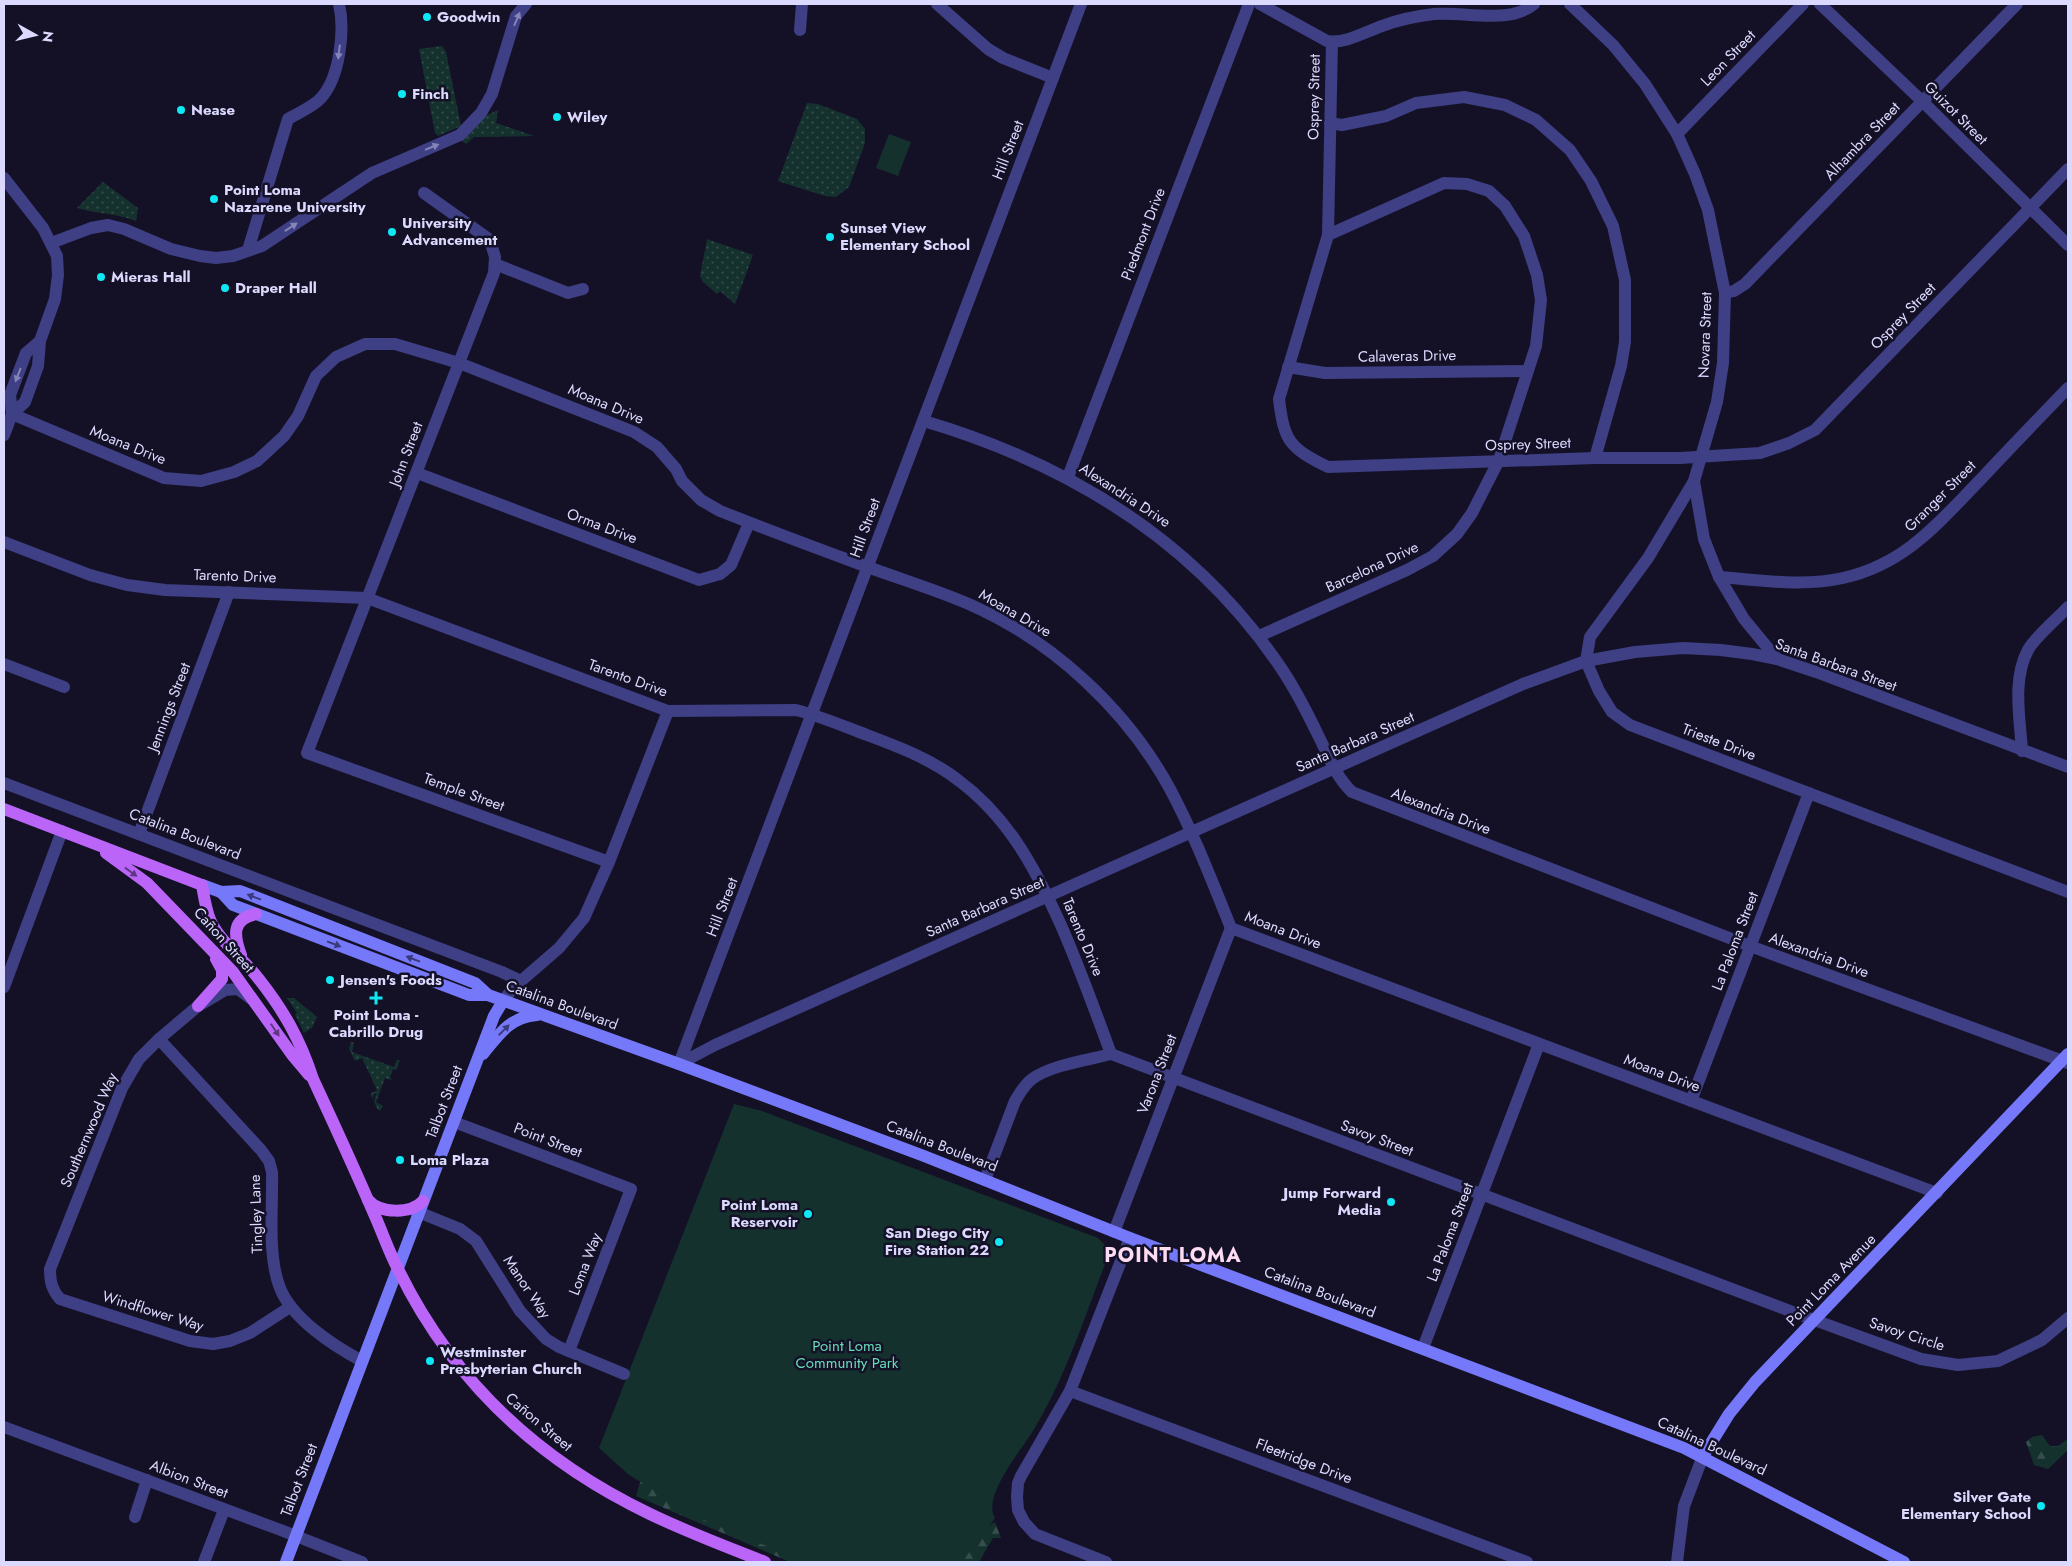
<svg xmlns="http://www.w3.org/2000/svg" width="2072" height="1566" font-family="Jost,sans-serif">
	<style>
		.grass { fill: url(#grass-dots) }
		.forest { fill: url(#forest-firs) }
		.park { fill: #14312e }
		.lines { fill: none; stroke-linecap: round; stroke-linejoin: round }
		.minor { stroke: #3e3f84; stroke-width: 12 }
		.tertiary { stroke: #3e3f84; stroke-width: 12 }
		.secondary { stroke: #7578f8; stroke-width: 12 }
		.primary { stroke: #ba65f8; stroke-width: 12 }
		.oneway { fill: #8584ba }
		.oneway2 { fill: #5f3785 }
		.oneway3 { fill: #3b3a7b }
		.poi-dot { fill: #0ee8f4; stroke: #141127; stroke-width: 2 }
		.labels { text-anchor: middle; stroke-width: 5; stroke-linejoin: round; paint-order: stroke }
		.poi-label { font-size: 15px; font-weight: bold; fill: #dbd9fd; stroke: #141127; text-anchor: start }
		.street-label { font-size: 15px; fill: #dbd9fd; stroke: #141127 }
		.park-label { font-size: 15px; fill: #67dbb8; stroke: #141127 }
		.district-label { font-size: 20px; font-weight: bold; letter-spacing: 1px; fill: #fddbf2; stroke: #141127 }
	</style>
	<defs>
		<pattern id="grass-dots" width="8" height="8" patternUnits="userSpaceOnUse" patternTransform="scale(1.25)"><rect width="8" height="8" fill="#14312e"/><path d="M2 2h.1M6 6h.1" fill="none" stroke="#364e4d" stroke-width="1.8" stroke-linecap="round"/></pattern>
		<pattern id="forest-firs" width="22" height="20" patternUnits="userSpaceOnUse" patternTransform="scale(1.25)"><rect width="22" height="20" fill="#14312e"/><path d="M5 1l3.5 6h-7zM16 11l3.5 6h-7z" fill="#364e4d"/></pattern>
	</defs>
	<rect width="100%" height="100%" fill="#141127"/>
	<g class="grass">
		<polygon points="442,46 446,52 461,126 438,136 435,133 419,49"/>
		<polygon points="807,103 818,104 857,119 865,129 865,143 849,187 836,197 825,196 778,181"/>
		<polygon points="498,110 496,123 534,136 474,137 466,144 461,140 483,117"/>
		<path d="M103,182L138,208L136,221C116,213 98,214 77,208Z"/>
		<polygon points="707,239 753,255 735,304 720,291 717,294 703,282 700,276"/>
		<polygon points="287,998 294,998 317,1017 312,1028 304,1033 295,1014 297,1013"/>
		<polygon points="351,1042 354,1043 352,1052 394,1067 397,1060 400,1060 396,1070 393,1069 390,1077 392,1080 385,1078 376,1102 383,1106 380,1111 378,1110 374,1102 376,1094 374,1094 373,1099 370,1094 377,1090 362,1058 355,1061 349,1049"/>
	</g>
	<g class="forest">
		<polygon points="2042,1435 2050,1446 2058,1446 2068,1439 2068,1450 2048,1469 2034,1465 2026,1442 2032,1437"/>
		<polygon points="641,1479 916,1562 790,1562 636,1496"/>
		<polygon points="995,1522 1001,1538 993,1538 979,1562 926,1562"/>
	</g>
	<g class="park">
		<polygon points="889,134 911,142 898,176 876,168"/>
		<path d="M734,1104L762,1111L1098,1238L1106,1246L1107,1259C1084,1318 1065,1380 1031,1434C1020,1451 982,1498 995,1518L962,1562H805L704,1520L629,1475L599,1448Z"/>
	</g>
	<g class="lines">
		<g class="minor">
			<polyline points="937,4 988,49 1003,58 1053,78"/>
			<path d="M1260,4L1327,41C1345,44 1365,32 1382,26C1398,20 1416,16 1434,14C1464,11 1510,25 1534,4"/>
			<polyline points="1820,4 1923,102 2068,245"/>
			<polyline points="800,30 802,4"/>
			<path d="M1332,42L1328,235L1279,399C1284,442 1290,448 1328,467L1595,458H1680L1760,453L1789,443L1815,430L2068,169"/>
			<polyline points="1330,123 1342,125 1386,116 1416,103 1464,97 1505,105 1536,120 1570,150 1591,181 1613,226 1625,280 1625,342 1621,366 1595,458"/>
			<polyline points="1677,134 1803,4"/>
			<polyline points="424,193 490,240 495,257 494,273 307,753 609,862"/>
			<polyline points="51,243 91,228 108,225 124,229 171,249 200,256 216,258 233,256 262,246 372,173 460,135 481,113 492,94 516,16 526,4"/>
			<path d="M248,250L288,119C298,113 313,107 321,98C340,77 345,30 339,4"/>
			<polyline points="495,264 568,293 583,289"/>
			<polyline points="1725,293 1734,291 1745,284 2017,4"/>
			<polyline points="1288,367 1325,373 1527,371"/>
			<path d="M12,414L164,478L201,481L234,472L257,461L284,436L298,416L316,376L336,357L365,344H395L459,363L634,432L657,447L676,469L682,481L701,500L720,511C768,530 816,548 865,566C900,579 937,590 971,605C1054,642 1127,710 1170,789C1194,834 1212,881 1231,928L1937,1193"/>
			<path d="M924,421C1069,464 1193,539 1279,665C1295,688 1307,712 1319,737C1329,757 1336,777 1352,792L1750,946L2068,1063"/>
			<polyline points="417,473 699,580 720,574 731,565 749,523"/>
			<polyline points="1068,477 1249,4"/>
			<path d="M4,542L90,575L127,585L165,590L367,598L668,711L796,710C820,716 843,726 867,735C899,747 931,759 958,780C1008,817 1035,868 1060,923C1079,966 1095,1010 1111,1054"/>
			<path d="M1719,577C1759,580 1803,587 1843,578C1906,564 1939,522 1982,478C2010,448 2039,418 2068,388"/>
			<polyline points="1259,636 1407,570 1433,556 1457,534 1472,513 1499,460 1536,346 1541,300 1537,275 1524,236 1505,206 1489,191 1467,184 1444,183 1328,235"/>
			<polyline points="1586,661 1599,691 1612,712 1630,725 2068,892"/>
			<polyline points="4,664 64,687"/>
			<path d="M2022,751C2020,719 2012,679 2028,650C2035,637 2058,618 2068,607"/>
			<polyline points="4,783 502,972 521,981"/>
			<polyline points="139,834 229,592"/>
			<polyline points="4,987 62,831"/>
			<path d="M250,998L238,989L225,990L198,1006L159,1039L139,1059L122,1088L50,1269C50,1282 52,1290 60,1299L190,1341L213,1344L230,1341L250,1333L290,1307"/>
			<polyline points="503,1001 514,987 559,948 584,918 609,862 668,711"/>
			<path d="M159,1039L261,1150L269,1161L272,1172C273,1208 267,1255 280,1288C292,1319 334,1346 362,1361"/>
			<polyline points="1691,1101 1809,793"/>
			<polyline points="454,1122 631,1189 569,1351"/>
			<path d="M985,1180L1015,1101C1020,1093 1024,1085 1032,1079C1051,1065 1088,1060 1111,1054L1798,1314L1921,1359L1958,1365L1998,1361L2042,1340L2068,1318"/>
			<polyline points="411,1209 460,1229 476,1241 520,1311 546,1339 559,1347 624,1374"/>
			<polyline points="1114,1232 1231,928"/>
			<polyline points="1423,1348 1539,1044"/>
			<polyline points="1070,1391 1527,1562"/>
			<polyline points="4,1427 278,1529 362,1562"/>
			<polyline points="135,1517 147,1480"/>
			<polyline points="204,1562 224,1510"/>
			<polyline points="1106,1562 1035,1534 1024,1522 1018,1510 1017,1497 1018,1483 1021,1476 1070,1391 1130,1238"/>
		</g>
		<g class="tertiary">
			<polyline points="1570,4 1613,45 1645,84 1677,134 1695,174 1708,210 1725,293 1723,363 1717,402 1694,481 1704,539 1719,577 1744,619 1777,659"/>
			<polyline points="4,178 43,228 57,256 58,275 55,299 40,341 38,366 25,402 12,414"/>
			<polyline points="4,435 12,414 10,395 26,353 40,341"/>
			<polyline points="1586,661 1590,637 1648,558 1694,481"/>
			<polyline points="679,1064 715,1045 1523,684 1586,661 1635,652 1683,648 1721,650 1752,654 1777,659 1816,672 2068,767"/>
			<polyline points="679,1064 1081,4"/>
			<polyline points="1677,1562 1684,1506 1703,1456"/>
		</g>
		<g class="secondary">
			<polyline points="202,885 221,892 240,891 475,983 488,995"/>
			<polyline points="221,892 233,905 469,995 488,995 679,1064 924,1156 1130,1238 1684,1448 1904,1562"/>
			<path d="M483,1054C499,1034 510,1017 537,1015"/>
			<polyline points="1703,1456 1729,1414 1755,1382 2068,1054"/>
			<polyline points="286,1562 494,1016 503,1001"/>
		</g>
		<g class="primary">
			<path d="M4,809L202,885C204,897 206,911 211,922C222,944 244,959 258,978C284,1011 300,1039 313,1079C334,1124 355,1170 375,1216C383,1234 389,1252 398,1269C452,1380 539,1461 650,1514C687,1532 727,1547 765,1562"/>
			<polyline points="106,853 147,883 233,972 293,1056 309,1075"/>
			<path d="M241,955C234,936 231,919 256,914"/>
			<polyline points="198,1006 222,979 222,970 216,959"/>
			<path d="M368,1200C380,1214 411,1214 423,1201"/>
		</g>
	</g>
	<defs><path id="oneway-solid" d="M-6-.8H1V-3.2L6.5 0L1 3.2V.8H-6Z" transform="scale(1.25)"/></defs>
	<g class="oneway">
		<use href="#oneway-solid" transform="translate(517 19) rotate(-67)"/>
		<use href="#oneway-solid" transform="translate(339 52) rotate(97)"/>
		<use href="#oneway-solid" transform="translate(432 147) rotate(-22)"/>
		<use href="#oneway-solid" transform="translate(291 227) rotate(-33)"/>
		<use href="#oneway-solid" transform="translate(18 375) rotate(111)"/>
	</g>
	<g class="oneway2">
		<use href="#oneway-solid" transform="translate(131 872) rotate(36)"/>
		<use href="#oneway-solid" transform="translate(275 1030) rotate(56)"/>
	</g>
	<g class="oneway3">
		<use href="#oneway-solid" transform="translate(254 897) rotate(-159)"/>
		<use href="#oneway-solid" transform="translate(334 944) rotate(21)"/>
		<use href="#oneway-solid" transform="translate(413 959) rotate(-159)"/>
		<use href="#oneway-solid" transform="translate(504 1030) rotate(-45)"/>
	</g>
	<g class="poi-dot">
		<circle cx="427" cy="17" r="5"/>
		<circle cx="402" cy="94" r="5"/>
		<circle cx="181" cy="110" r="5"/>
		<circle cx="557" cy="117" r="5"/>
		<circle cx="214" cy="199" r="5"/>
		<circle cx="392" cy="232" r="5"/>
		<circle cx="830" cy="237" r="5"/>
		<circle cx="101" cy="277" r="5"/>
		<circle cx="225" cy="288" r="5"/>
		<circle cx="330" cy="980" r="5"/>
		<path d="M373.5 990.5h5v5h5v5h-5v5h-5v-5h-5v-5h5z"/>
		<circle cx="400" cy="1160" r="5"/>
		<circle cx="1391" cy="1202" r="5"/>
		<circle cx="808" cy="1214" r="5"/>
		<circle cx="999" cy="1242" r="5"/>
		<circle cx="430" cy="1361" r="5"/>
		<circle cx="2041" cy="1506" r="5"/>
	</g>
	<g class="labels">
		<g class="poi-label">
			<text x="437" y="22">Goodwin</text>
			<text x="412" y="99">Finch</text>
			<text x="191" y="115">Nease</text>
			<text x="567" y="122">Wiley</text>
			<text x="224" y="195">Point Loma<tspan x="224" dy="17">Nazarene University</tspan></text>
			<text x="402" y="228">University<tspan x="402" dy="17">Advancement</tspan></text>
			<text x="840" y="233">Sunset View<tspan x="840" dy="17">Elementary School</tspan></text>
			<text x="111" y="282">Mieras Hall</text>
			<text x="235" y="293">Draper Hall</text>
			<text x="340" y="985">Jensen's Foods</text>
			<text x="376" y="1020" text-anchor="middle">Point Loma -<tspan x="376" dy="17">Cabrillo Drug</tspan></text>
			<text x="410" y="1165">Loma Plaza</text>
			<text x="1381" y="1198" text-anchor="end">Jump Forward<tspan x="1381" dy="17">Media</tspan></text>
			<text x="798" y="1210" text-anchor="end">Point Loma<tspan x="798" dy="17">Reservoir</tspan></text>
			<text x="989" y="1238" text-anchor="end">San Diego City<tspan x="989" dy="17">Fire Station 22</tspan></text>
			<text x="440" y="1357">Westminster<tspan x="440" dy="17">Presbyterian Church</tspan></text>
			<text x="2031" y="1502" text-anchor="end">Silver Gate<tspan x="2031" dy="17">Elementary School</tspan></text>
		</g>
		<g class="street-label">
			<text transform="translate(1728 58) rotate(-46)" y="5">Leon Street</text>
			<text transform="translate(1314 97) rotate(-89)" y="5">Osprey Street</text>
			<text transform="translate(1956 113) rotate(45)" y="5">Guizot Street</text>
			<text transform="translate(1862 141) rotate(-46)" y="5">Alhambra Street</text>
			<text transform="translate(1008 150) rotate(-69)" y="5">Hill Street</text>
			<text transform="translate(1143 234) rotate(-69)" y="5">Piedmont Drive</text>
			<text transform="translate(1903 316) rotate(-46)" y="5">Osprey Street</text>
			<text transform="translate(1705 335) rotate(-88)" y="5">Novara Street</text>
			<text transform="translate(1407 356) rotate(-1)" y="5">Calaveras Drive</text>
			<text transform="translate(606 404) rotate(23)" y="5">Moana Drive</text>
			<text transform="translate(1528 444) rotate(-2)" y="5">Osprey Street</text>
			<text transform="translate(128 445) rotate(22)" y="5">Moana Drive</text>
			<text transform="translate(406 454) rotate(-69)" y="5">John Street</text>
			<text transform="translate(1125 495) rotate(33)" y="5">Alexandria Drive</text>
			<text transform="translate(1940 496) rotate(-45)" y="5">Granger Street</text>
			<text transform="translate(602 526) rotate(21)" y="5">Orma Drive</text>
			<text transform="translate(865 528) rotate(-70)" y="5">Hill Street</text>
			<text transform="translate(1372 567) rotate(-25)" y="5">Barcelona Drive</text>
			<text transform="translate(235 576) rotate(2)" y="5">Tarento Drive</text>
			<text transform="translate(1015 613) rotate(30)" y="5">Moana Drive</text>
			<text transform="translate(1836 665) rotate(20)" y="5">Santa Barbara Street</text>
			<text transform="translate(628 678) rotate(20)" y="5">Tarento Drive</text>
			<text transform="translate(169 707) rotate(-69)" y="5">Jennings Street</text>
			<text transform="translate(1355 742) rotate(-24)" y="5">Santa Barbara Street</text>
			<text transform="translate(1719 742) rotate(21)" y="5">Trieste Drive</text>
			<text transform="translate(464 792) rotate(20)" y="5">Temple Street</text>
			<text transform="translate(1441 811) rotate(21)" y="5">Alexandria Drive</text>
			<text transform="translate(185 834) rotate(21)" y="5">Catalina Boulevard</text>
			<text transform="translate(722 907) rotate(-69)" y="5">Hill Street</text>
			<text transform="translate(985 907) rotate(-24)" y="5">Santa Barbara Street</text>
			<text transform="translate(1283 930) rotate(21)" y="5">Moana Drive</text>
			<text transform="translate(1083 937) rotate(67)" y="5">Tarento Drive</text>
			<text transform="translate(224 940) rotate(48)" y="5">Cañon Street</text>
			<text transform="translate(1735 941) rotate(-69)" y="5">La Paloma Street</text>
			<text transform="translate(1819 955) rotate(20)" y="5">Alexandria Drive</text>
			<text transform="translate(562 1005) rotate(20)" y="5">Catalina Boulevard</text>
			<text transform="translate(1662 1073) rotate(21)" y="5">Moana Drive</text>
			<text transform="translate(1157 1074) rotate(-69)" y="5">Varona Street</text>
			<text transform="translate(444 1102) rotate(-69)" y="5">Talbot Street</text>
			<text transform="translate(89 1130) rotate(-67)" y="5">Southernwood Way</text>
			<text transform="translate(1377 1138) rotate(21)" y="5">Savoy Street</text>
			<text transform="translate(548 1140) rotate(21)" y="5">Point Street</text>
			<text transform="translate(942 1146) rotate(21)" y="5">Catalina Boulevard</text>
			<text transform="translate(256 1214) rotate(-92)" y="5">Tingley Lane</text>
			<text transform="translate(1450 1232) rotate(-69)" y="5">La Paloma Street</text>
			<text transform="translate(585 1264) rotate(-69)" y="5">Loma Way</text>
			<text transform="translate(1831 1280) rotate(-46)" y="5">Point Loma Avenue</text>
			<text transform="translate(527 1287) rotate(56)" y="5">Manor Way</text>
			<text transform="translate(1320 1292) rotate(21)" y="5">Catalina Boulevard</text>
			<text transform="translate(153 1311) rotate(17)" y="5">Windflower Way</text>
			<text transform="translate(1907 1334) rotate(18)" y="5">Savoy Circle</text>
			<text transform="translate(539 1422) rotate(40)" y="5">Cañon Street</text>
			<text transform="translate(1712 1446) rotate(25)" y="5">Catalina Boulevard</text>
			<text transform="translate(1304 1461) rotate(21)" y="5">Fleetridge Drive</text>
			<text transform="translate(189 1479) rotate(21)" y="5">Albion Street</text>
			<text transform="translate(299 1480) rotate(-69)" y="5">Talbot Street</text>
		</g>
		<g class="park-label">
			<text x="847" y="1351">Point Loma<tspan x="847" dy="17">Community Park</tspan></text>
		</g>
		<g class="district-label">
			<text x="1173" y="1262">POINT LOMA</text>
		</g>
	</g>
	<rect width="2072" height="1566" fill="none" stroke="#dbd9fd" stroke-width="10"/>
	<g transform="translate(35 35) rotate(98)" stroke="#141127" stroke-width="4" paint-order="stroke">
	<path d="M0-4L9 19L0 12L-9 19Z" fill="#dbd9fd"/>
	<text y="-8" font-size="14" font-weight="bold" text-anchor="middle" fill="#dbd9fd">N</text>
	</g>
</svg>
